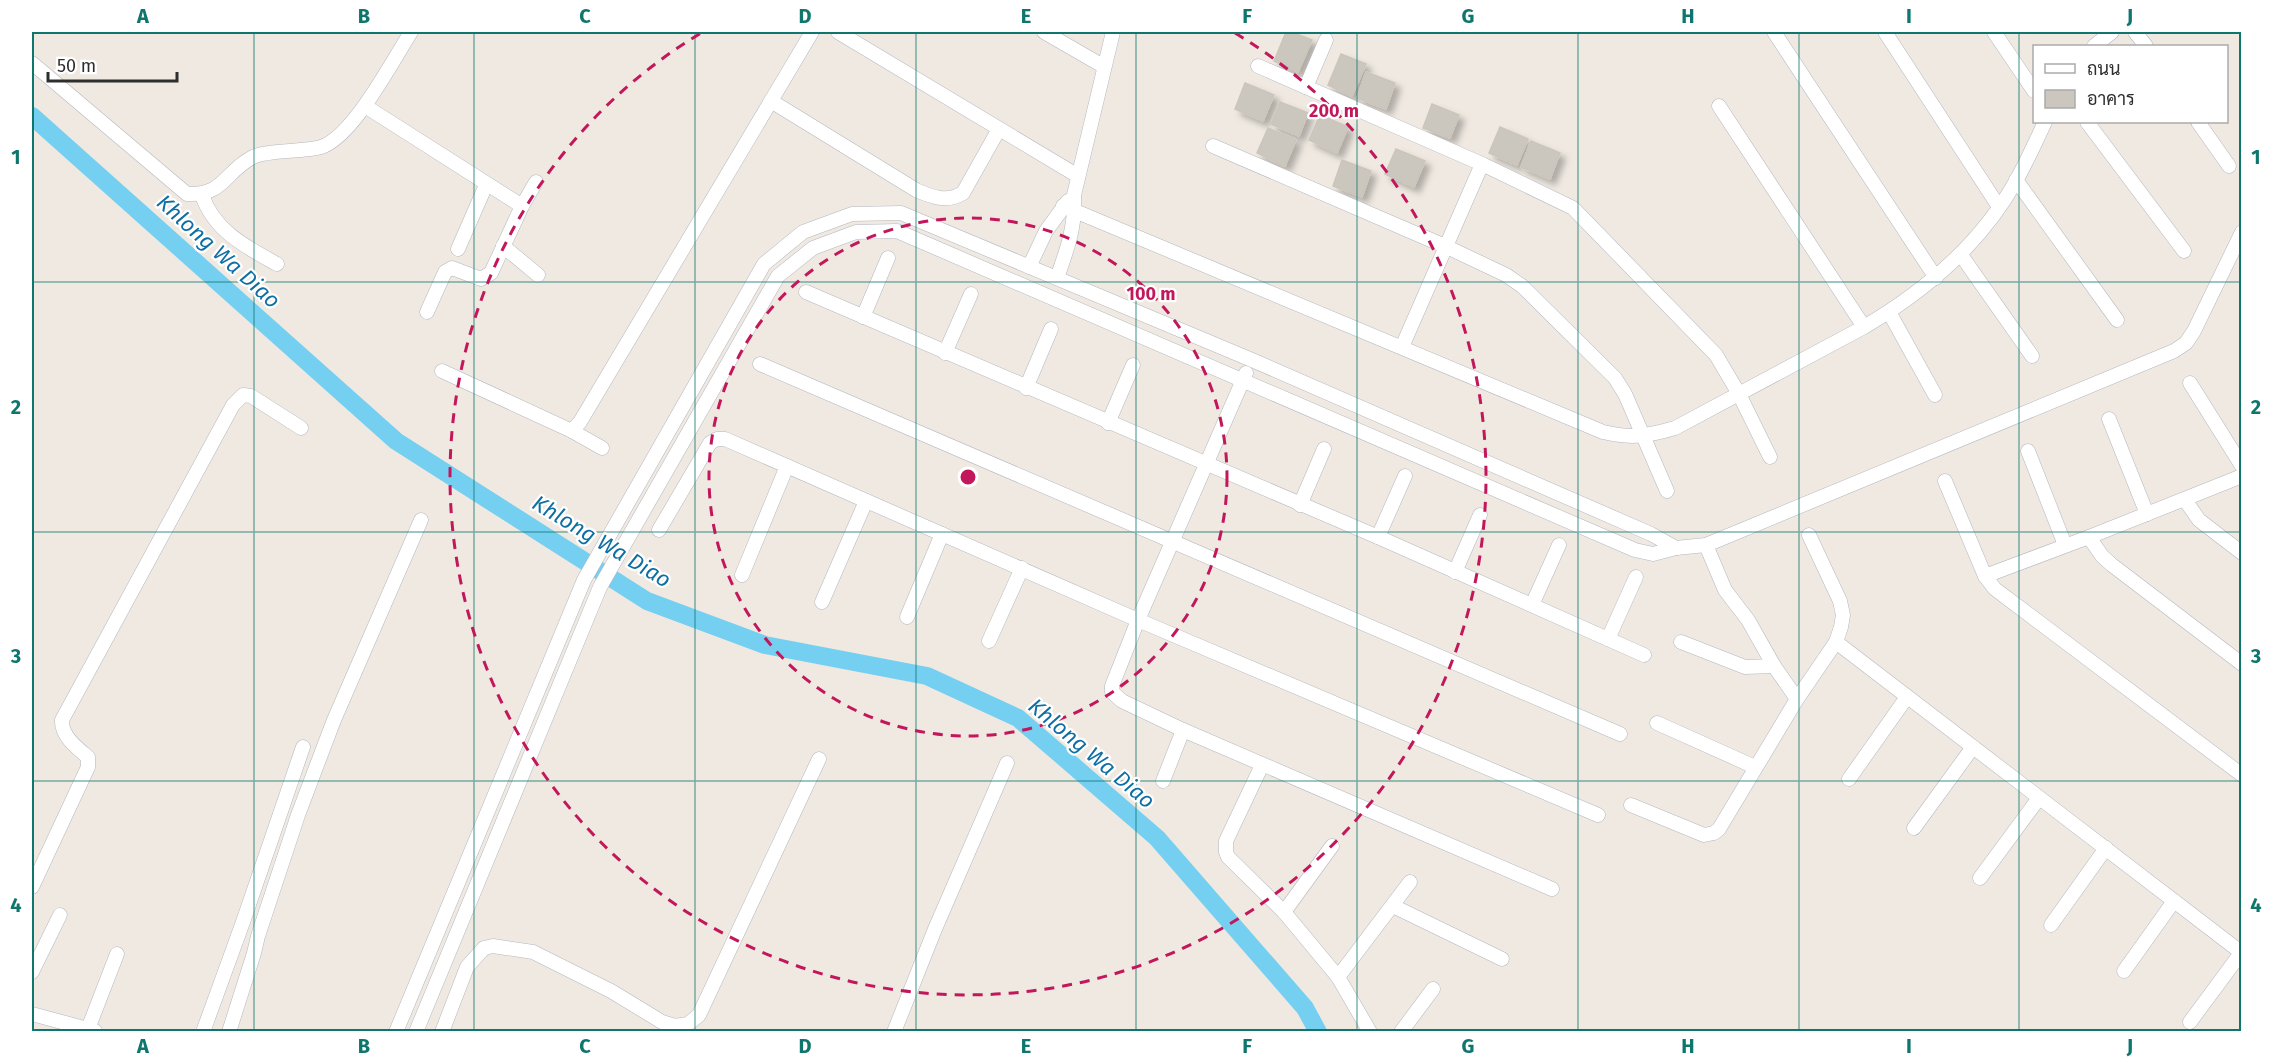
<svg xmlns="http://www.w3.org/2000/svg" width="2273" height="1063" font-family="'Fira Sans',Sarabun,sans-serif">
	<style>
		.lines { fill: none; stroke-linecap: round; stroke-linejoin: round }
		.canal { stroke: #75cff0; stroke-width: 18 }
		.building { fill: #cbc7bf; stroke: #cbc5ba; stroke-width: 1.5; filter: url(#shadow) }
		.street-casing { stroke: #b4b7c1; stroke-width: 15 }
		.street { stroke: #fff; stroke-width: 14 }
		.grid { fill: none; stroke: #0f766e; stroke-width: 1.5; stroke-opacity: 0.55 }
		.ring { fill: none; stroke: #c2185b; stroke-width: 3; stroke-dasharray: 10 8 }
		.labels { text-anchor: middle; stroke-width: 4.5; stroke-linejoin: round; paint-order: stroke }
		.water-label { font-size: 22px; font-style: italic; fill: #0d6fa3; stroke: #fff }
		.centre { fill: #c2185b; stroke: #fff; stroke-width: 3 }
		.ring-label { font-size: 18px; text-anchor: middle; font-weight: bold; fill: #c2185b; stroke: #fff; stroke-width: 4.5; stroke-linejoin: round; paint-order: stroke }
		.neatline { fill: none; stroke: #0f766e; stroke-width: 2 }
		.grid-label { font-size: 20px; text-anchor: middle; font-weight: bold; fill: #0f766e }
	</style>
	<defs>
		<filter id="shadow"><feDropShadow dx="5.5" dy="5.5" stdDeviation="3" flood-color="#0004"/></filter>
	</defs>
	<rect width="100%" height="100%" fill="#efe9e1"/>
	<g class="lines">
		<polyline class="canal" points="32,116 396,441 647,601 765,645 927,676 1018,718 1157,838 1305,1008 1318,1032"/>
	</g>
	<g class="building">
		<polygon points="1286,32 1291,32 1312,40 1298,72 1274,61"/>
		<polygon points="1341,54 1366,64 1352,96 1328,85"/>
		<polygon points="1366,72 1395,83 1386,109 1357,98"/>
		<polygon points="1245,83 1274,95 1263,121 1235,109"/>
		<polygon points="1280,102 1308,113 1299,136 1271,124"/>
		<polygon points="1432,104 1459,115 1450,138 1423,128"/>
		<polygon points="1320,115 1348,127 1337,153 1309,140"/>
		<polygon points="1500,127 1528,139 1517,165 1489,153"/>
		<polygon points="1268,128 1296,140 1285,166 1257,153"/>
		<polygon points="1531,141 1560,153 1550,179 1521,167"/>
		<polygon points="1396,149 1425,161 1414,187 1385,174"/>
		<polygon points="1342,160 1371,171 1362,197 1333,186"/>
	</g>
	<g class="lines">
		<g class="street-casing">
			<g id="street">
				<polyline points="838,32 1078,176"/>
				<polyline points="1044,32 1103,66"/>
				<polyline points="1774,32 1936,278"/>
				<polyline points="1885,32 1999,207"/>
				<polyline points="1994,32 2034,91"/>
				<polyline points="2135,32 2146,46"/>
				<polyline points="2094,46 2112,32"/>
				<path d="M32,63L187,194C224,196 225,171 253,157C267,150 303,152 321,147C353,137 393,60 411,32"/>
				<polyline points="1258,66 1482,164 1573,208 1716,355 1739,394 1770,457"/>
				<polyline points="1306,87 1326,40"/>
				<path d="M771,101L916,190C932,197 947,203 963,193L999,129"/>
				<polyline points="365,106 522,206 491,273 481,279 452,268 445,272 427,312"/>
				<polyline points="1719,106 1864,327"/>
				<polyline points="2087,122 2184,251"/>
				<polyline points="2198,122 2229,166"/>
				<polyline points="1213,146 1447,247 1506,275 1522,286 1615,378 1625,394 1667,491"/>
				<polyline points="2016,180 2117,320"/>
				<path d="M202,195C214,231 246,247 277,264"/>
				<polyline points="522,206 536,182"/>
				<path d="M1063,206L1603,432C1632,439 1647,436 1675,428L1864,327C1925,291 1982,243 2017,179C2027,161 2036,141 2045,122"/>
				<polyline points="503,246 538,275"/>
				<polyline points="458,249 486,185"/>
				<polyline points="1961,255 2032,356"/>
				<polyline points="1029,267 1046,231 1068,201"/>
				<path d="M1057,278C1067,250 1076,225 1074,195L1113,32"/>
				<polyline points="806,292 1378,537 1644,655"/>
				<polyline points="1889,312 1935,395"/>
				<polyline points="863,317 888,258"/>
				<polyline points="1402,347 1482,164"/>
				<polyline points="945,353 971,294"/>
				<polyline points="760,364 1620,734"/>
				<polyline points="442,371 572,431 602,448"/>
				<polyline points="1246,373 1138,620 1112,686 1112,692 1122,701 1183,730 1552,889"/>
				<polyline points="2190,383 2242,466"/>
				<polyline points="1026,388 1051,329"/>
				<polyline points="2109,419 2147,514"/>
				<polyline points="1108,423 1133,365"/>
				<polyline points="572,431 580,422 812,32"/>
				<polyline points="2028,451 2065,545"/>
				<polyline points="1945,481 1985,576 1995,589 2242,775"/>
				<polyline points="2185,500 2199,520 2242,553"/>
				<polyline points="1300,505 1324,449"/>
				<polyline points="659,530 710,443 717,439 725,439 1138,620 1598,815"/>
				<polyline points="1378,537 1405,476"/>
				<polyline points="2089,537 2102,556 2112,565 2242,664"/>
				<polyline points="1706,545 1725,590 1748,620 1774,666 1797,699"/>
				<polyline points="1455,572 1480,515"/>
				<polyline points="742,575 787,466"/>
				<polyline points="1985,576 2089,537 2242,476"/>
				<polyline points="822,602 866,501"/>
				<polyline points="1532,605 1559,545"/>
				<polyline points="907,617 942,534"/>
				<polyline points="1608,639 1636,577"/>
				<polyline points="989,641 1022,568"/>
				<polyline points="1681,642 1745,667 1774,666"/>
				<polyline points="1836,642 2242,953"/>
				<polyline points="1657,723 1755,767"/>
				<polyline points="1262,765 1226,841 1226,852 1228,857 1284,912 1338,977 1370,1032"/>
				<polyline points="1849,779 1907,697"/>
				<polyline points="1163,781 1183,730"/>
				<polyline points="1631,805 1704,835 1714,833 1719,829 1797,699 1836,642 1841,627 1843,615 1840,601 1809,535"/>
				<polyline points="1914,828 1973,747"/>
				<polyline points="1980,878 2039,798"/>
				<path d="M32,887L88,767V757C77,748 61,736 62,720L233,405L243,395L251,396L301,428"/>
				<polyline points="1393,906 1502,959"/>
				<polyline points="1284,912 1332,846"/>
				<polyline points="2051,925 2106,848"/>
				<polyline points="2124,971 2174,901"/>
				<polyline points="32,972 60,915"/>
				<polyline points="1338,977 1410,882"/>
				<polyline points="32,1014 95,1031"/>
				<polyline points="2190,1022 2241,953"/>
				<polyline points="88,1029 117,954"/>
				<polyline points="203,1032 243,922 303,747"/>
				<polyline points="229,1032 254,953 258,936 298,815 334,720 421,520"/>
				<polyline points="396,1032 584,580 764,264 803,232 852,214 901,213 1252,360 1651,534 1676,548"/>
				<polyline points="416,1032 600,587 778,276 813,248 856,232 897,231 1635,550 1653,554 1676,548 1706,545 2174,351 2186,343 2194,331 2242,232"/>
				<polyline points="442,1032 467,967 484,948 493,946 533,952 611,991 662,1022 675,1026 688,1024 699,1015 819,759"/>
				<polyline points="894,1032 935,929 1007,763"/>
				<polyline points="1401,1032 1433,989"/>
			</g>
		</g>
		<use href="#street" class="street"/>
	</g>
	<path class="grid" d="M254,32V1032M474,32V1032M695,32V1032M916,32V1032M1136,32V1032M1357,32V1032M1578,32V1032M1799,32V1032M2019,32V1032M32,282H2242M32,532H2242M32,781H2242"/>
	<g class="ring">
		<circle cx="968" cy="477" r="259"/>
		<path d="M1235 33A518 518 0 1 1 701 33"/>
	</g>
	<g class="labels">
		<g class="water-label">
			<text transform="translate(219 251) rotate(42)" y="8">Khlong Wa Diao</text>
			<text transform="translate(602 541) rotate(31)" y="8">Khlong Wa Diao</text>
			<text transform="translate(1092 753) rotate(40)" y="8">Khlong Wa Diao</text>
		</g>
	</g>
	<circle cx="968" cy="477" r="9" class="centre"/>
	<g class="ring-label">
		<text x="1334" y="117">200 m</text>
		<text x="1151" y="300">100 m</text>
	</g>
	<rect width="2273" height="1063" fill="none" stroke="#ffffff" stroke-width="66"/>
	<rect x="2033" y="45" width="195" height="78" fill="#ffffff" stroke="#ababab" stroke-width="1.5"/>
	<rect x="2045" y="64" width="30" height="9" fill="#ffffff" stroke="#ababab" stroke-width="1.5"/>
	<text x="2087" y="75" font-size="18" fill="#2e2e2e">ถนน</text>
	<rect x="2045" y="90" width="30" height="18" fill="#cbc7bf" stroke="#ababab" stroke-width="1.5"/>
	<text x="2087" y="105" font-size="18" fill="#2e2e2e">อาคาร</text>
	<path d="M48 72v9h129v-9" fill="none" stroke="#2e2e2e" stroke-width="3"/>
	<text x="57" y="72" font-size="18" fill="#2e2e2e" stroke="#ffffff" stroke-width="4.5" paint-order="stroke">50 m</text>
	<rect x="33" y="33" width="2207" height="997" class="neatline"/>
	<g class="grid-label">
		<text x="143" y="23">A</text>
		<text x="364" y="23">B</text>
		<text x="585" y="23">C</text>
		<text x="805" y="23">D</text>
		<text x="1026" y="23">E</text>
		<text x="1247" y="23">F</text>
		<text x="1468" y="23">G</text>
		<text x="1688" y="23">H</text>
		<text x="1909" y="23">I</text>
		<text x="2130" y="23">J</text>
		<text x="16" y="164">1</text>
		<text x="2256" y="164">1</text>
		<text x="16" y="414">2</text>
		<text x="2256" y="414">2</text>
		<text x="16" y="663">3</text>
		<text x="2256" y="663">3</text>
		<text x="16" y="912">4</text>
		<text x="2256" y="912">4</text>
		<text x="143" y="1053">A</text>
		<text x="364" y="1053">B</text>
		<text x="585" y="1053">C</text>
		<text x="805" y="1053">D</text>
		<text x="1026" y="1053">E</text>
		<text x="1247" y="1053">F</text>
		<text x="1468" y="1053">G</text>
		<text x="1688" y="1053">H</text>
		<text x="1909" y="1053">I</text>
		<text x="2130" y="1053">J</text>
	</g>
</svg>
